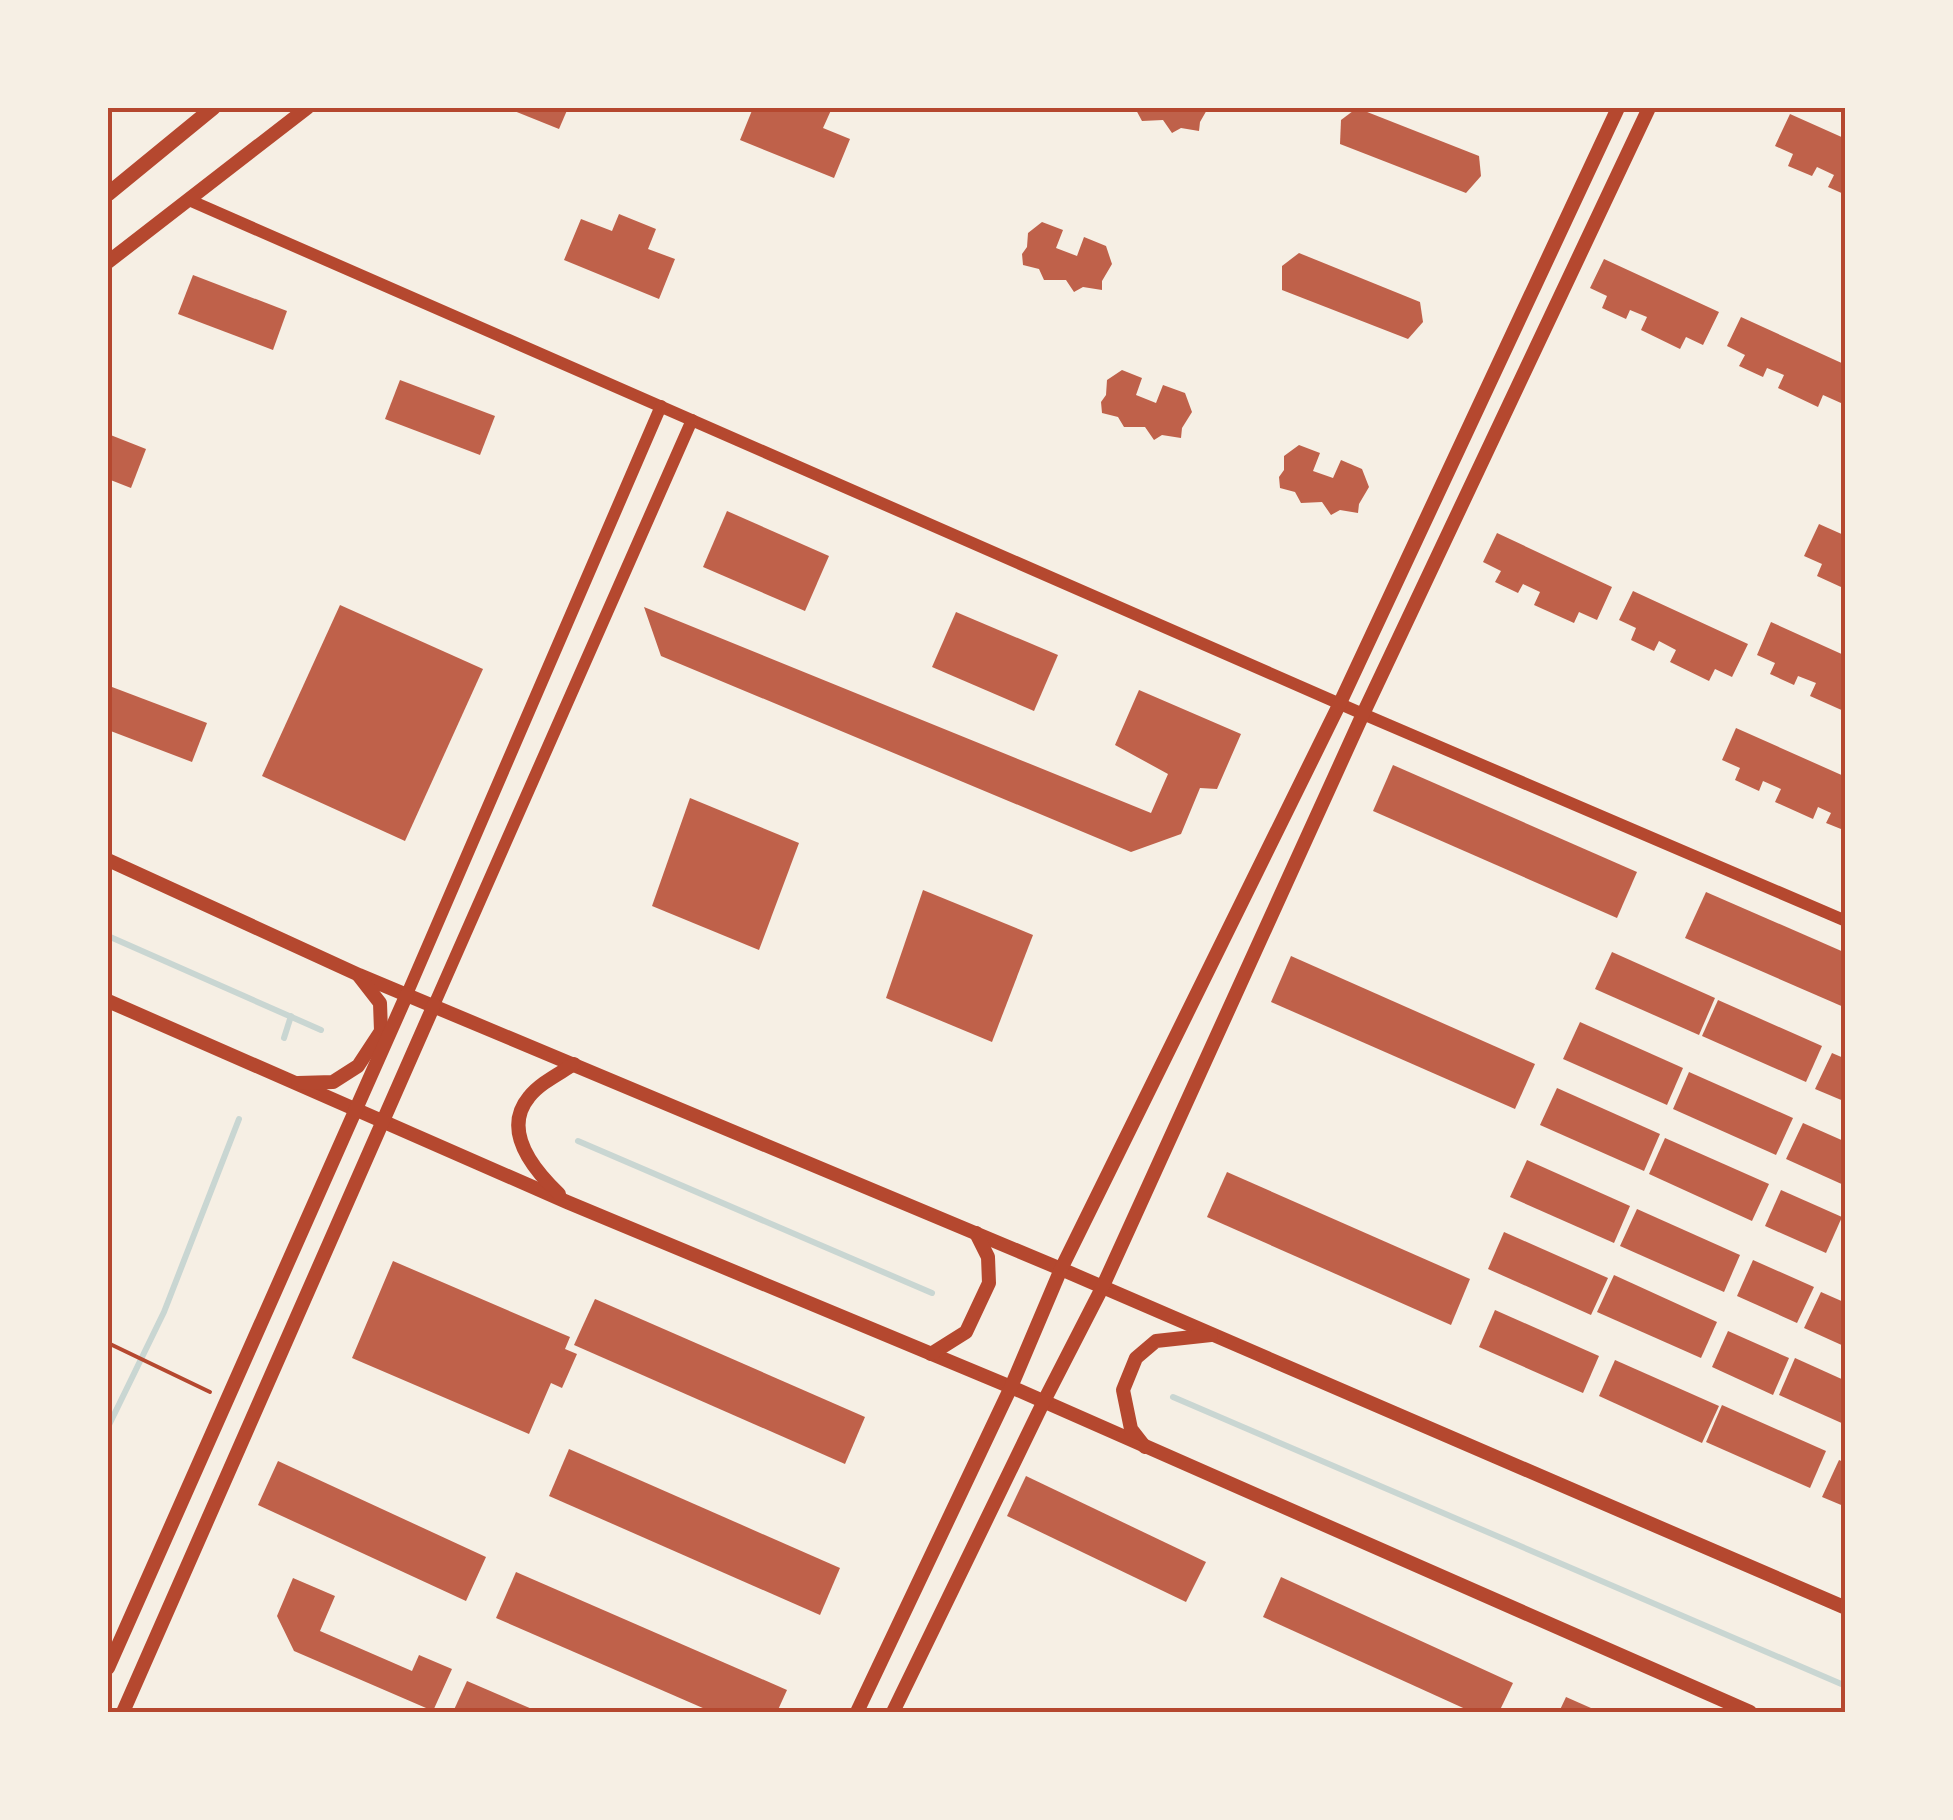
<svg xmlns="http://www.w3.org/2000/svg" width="1953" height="1820" font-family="Mulish,sans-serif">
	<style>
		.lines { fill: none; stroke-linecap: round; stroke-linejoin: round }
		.stream { stroke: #c9d6d2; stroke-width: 6 }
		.building { fill: #bf614a }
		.path { stroke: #b5482f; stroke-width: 4 }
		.tertiary { stroke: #b5482f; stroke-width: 12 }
		.secondary { stroke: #b5482f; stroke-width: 14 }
		.primary { stroke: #b5482f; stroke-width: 15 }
		.neatline { fill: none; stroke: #b5482f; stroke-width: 4 }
	</style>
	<rect width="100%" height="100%" fill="#f6efe4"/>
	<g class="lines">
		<g class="stream">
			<polyline points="108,936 321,1030"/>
			<polyline points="284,1038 291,1016"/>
			<polyline points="578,1141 932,1293"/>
			<polyline points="1173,1397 1846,1686"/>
			<polyline points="108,1427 164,1312 239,1119"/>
		</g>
	</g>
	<g class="building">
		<polygon points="507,108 568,108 559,129"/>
		<polygon points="753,108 787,110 788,108 832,108 823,128 850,139 834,178 740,140"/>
		<polygon points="1135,108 1208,108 1200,122 1199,131 1181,128 1172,133 1163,120 1142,121"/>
		<polygon points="1357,108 1479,156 1481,176 1466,193 1340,144 1341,120"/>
		<polygon points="1790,114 1846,139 1846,195 1828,187 1834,175 1817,167 1812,176 1788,166 1793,154 1775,146"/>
		<polygon points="619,214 656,229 648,249 675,259 659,299 564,260 581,219 612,231"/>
		<polygon points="1042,222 1063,230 1056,248 1077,256 1084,237 1106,246 1112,264 1102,281 1102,290 1083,287 1074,292 1066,280 1044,280 1039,269 1023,265 1022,254 1027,247 1028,233"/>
		<polygon points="1299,253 1420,302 1423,322 1408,339 1282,290 1282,266"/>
		<polygon points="1604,259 1719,312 1703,345 1686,337 1680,349 1641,330 1647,317 1630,310 1626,319 1602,308 1607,296 1590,288"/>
		<polygon points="193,275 287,311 273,350 178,314"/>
		<polygon points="1741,317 1846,365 1846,393 1841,403 1823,395 1818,407 1778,388 1784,375 1767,368 1763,377 1739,366 1745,355 1727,346"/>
		<polygon points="1122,370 1142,378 1136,395 1156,403 1163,385 1185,393 1192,412 1182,428 1181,438 1162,435 1154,440 1145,427 1124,427 1118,417 1102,413 1101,402 1106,395 1107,380"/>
		<polygon points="400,380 495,416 480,455 385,419"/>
		<polygon points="108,434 146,449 131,488 108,479"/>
		<polygon points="1299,445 1320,453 1313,471 1333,478 1341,460 1362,469 1369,487 1359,504 1358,513 1340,510 1331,515 1322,502 1301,503 1295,492 1280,488 1279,477 1284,470 1284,456"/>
		<polygon points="727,511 829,556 805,611 703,567"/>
		<polygon points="1819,524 1846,536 1846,577 1841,587 1817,576 1822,564 1804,556"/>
		<polygon points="1497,533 1612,587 1597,620 1579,612 1574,623 1534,605 1540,592 1523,584 1518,593 1495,582 1501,571 1483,562"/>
		<polygon points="1633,591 1748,644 1732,677 1715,669 1709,681 1670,662 1676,650 1659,641 1654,651 1631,640 1636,628 1619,620"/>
		<polygon points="340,605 483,669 405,841 262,776"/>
		<polygon points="644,607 1151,813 1168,774 1115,745 1139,690 1241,734 1217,789 1200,788 1181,834 1131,852 661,656"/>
		<polygon points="956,612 1058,655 1034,711 932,667"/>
		<polygon points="1771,622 1846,656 1846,712 1810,696 1816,683 1798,676 1794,685 1770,674 1775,663 1757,655"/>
		<polygon points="112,687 207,723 192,762 108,730 108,699"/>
		<polygon points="1736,728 1846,777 1846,831 1826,823 1831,813 1818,807 1813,819 1775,802 1781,789 1763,781 1759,791 1735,780 1740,768 1722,760"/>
		<polygon points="1393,765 1637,872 1617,918 1373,811"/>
		<polygon points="690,798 799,843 759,950 652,906"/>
		<polygon points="923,890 1033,935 992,1042 886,998"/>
		<polygon points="1706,892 1846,953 1846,1008 1685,938"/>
		<polygon points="1612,952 1715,998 1699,1035 1595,989"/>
		<polygon points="1291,956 1535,1064 1515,1109 1271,1002"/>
		<polygon points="1718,1000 1822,1046 1806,1082 1702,1036"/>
		<polygon points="1580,1022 1683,1068 1667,1105 1563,1059"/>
		<polygon points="1832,1053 1846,1059 1846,1102 1815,1089"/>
		<polygon points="1689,1072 1793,1118 1776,1155 1673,1109"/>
		<polygon points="1557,1088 1660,1134 1644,1171 1540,1125"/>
		<polygon points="1803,1123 1846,1142 1846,1186 1786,1159"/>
		<polygon points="1665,1138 1769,1184 1752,1221 1649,1174"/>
		<polygon points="1527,1160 1630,1206 1614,1243 1510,1197"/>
		<polygon points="1227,1172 1470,1279 1451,1325 1207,1217"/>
		<polygon points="1781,1190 1842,1217 1826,1253 1765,1226"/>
		<polygon points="1637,1209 1740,1255 1724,1292 1620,1246"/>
		<polygon points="1504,1232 1608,1278 1591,1315 1488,1269"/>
		<polygon points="1753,1260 1814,1287 1797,1323 1737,1296"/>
		<polygon points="393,1261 570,1337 565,1349 577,1354 562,1388 551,1383 529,1434 352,1358"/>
		<polygon points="1614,1275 1717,1322 1701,1358 1597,1312"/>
		<polygon points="1821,1292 1846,1303 1846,1347 1804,1328"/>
		<polygon points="595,1299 865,1417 845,1464 574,1345"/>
		<polygon points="1495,1310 1599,1356 1583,1393 1479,1347"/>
		<polygon points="1728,1331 1789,1358 1773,1395 1712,1367"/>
		<polygon points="1795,1358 1846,1381 1846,1425 1779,1395"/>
		<polygon points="1615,1360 1719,1406 1702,1443 1599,1396"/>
		<polygon points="1722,1405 1826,1451 1810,1488 1706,1442"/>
		<polygon points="569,1449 840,1568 820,1615 549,1496"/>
		<polygon points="1839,1460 1846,1463 1846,1507 1822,1497"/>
		<polygon points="278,1461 486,1557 466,1601 258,1505"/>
		<polygon points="1026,1476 1206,1562 1186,1602 1007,1516"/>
		<polygon points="516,1572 787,1690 777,1712 712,1712 496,1618"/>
		<polygon points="1281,1577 1513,1683 1499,1712 1472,1712 1263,1617"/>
		<polygon points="293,1578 335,1596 320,1631 412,1671 419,1655 452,1669 433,1711 294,1651 277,1616"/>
		<polygon points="467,1681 539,1712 453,1712"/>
		<polygon points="1566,1697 1600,1712 1559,1712"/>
	</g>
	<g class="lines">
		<polyline class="path" points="108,1343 210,1392"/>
		<g class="tertiary">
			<polyline points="189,200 1363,714 1846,921"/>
			<polyline points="407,994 661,406"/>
			<polyline points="434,1005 692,420"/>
		</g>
		<g class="secondary">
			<polyline points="108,262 307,108"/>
			<polyline points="108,860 359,975 1061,1269 1846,1608"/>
			<polyline points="108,1001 567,1202 1011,1387 1750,1712"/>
			<polyline points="298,1083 333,1082 358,1066 381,1031 380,1003 359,976"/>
			<path d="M559,1194C535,1171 501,1131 529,1097C540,1083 559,1074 574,1064"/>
			<polyline points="931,1354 966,1332 989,1283 988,1257 976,1233"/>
			<polyline points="1145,1447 1131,1429 1123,1390 1136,1358 1156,1341 1211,1335"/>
			<polyline points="108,1668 407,994"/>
			<polyline points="123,1712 434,1005"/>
			<polyline points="857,1712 1011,1387 1061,1269 1340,703 1618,108"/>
			<polyline points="893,1712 1043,1403 1102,1288 1363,714 1649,108"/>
		</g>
		<polyline class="primary" points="108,194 213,108"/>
	</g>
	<rect width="1953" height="1820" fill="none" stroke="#f6efe4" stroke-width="220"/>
	<rect x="110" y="110" width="1733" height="1600" class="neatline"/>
</svg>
